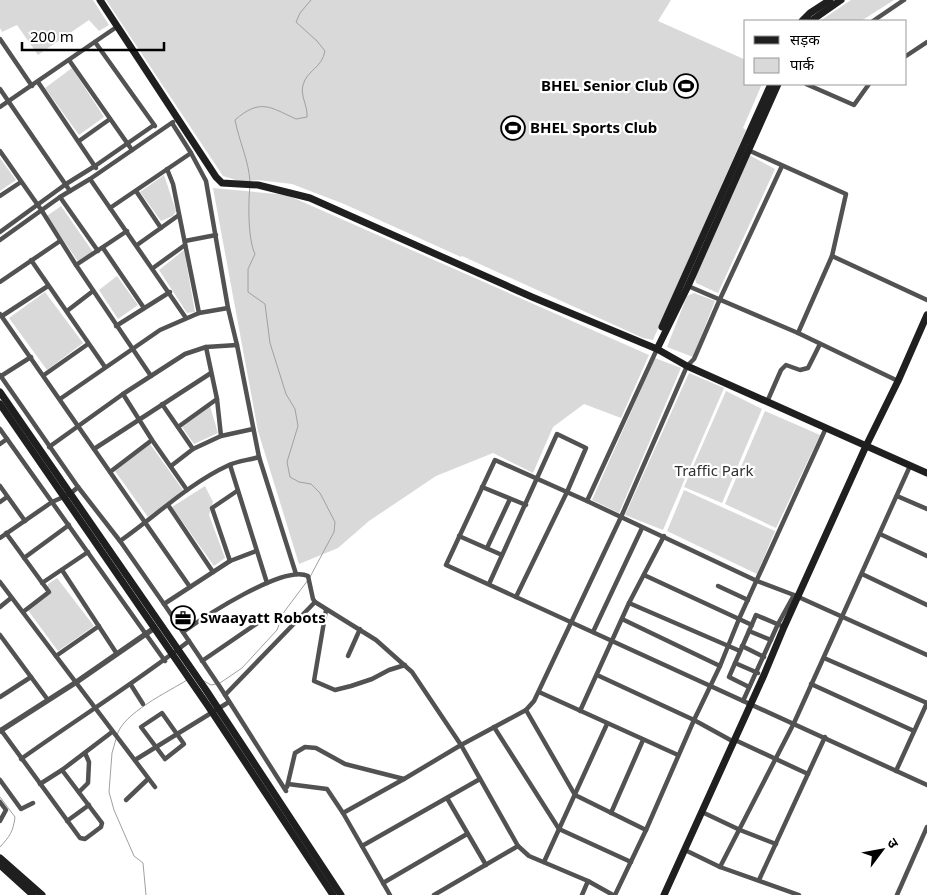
<svg xmlns="http://www.w3.org/2000/svg" width="927" height="895" font-family="'Noto Sans','Noto Sans Devanagari',sans-serif">
	<style>
		.green { fill: #d9d9d9 }
		.lines { fill: none; stroke-linecap: round; stroke-linejoin: round }
		.stream { stroke: #a0a0a0; stroke-width: 1 }
		.minor { stroke: #525252; stroke-width: 4.5 }
		.tertiary { stroke: #525252; stroke-width: 5.5 }
		.secondary { stroke: #1f1f1f; stroke-width: 7 }
		.labels { text-anchor: middle; stroke-width: 4.5; stroke-linejoin: round; paint-order: stroke }
		.poi-label { font-size: 15px; font-weight: bold; fill: #000; stroke: #fff; text-anchor: start }
		.park-label { font-size: 15px; fill: #303030; stroke: #fff }
	</style>
	<rect width="100%" height="100%" fill="#fff"/>
	<g class="green">
		<polygon points="0,0 93,0 109,25 99,31 89,20 38,55 17,25 2,32 0,28"/>
		<polygon points="106,0 671,0 658,21 746,60 746,84 762,84 743,128 746,130 653,340 643,338 462,256 461,257 344,204 292,184 258,180 242,182 223,176"/>
		<polygon points="851,0 894,0 861,21 820,21"/>
		<polygon points="72,68 104,117 79,135 45,88"/>
		<polygon points="749,155 775,169 718,293 696,283 695,277"/>
		<polygon points="0,158 16,180 0,191"/>
		<polygon points="164,175 176,211 173,216 161,221 140,192"/>
		<polygon points="213,188 287,195 649,355 621,418 584,404 553,427 533,473 493,453 436,476 369,521 338,548 299,564 258,431"/>
		<polygon points="61,206 93,252 79,263 47,216"/>
		<polygon points="184,250 195,312 187,313 159,270"/>
		<polygon points="117,276 138,305 118,319 99,290"/>
		<polygon points="45,292 83,343 47,370 9,318"/>
		<polygon points="694,293 715,301 693,357 667,347 687,296"/>
		<polygon points="655,358 681,368 619,513 592,500"/>
		<polygon points="689,373 724,388 663,530 625,515"/>
		<polygon points="726,391 762,409 722,503 684,487"/>
		<polygon points="210,406 218,433 194,444 182,427"/>
		<polygon points="765,411 820,435 776,528 725,504"/>
		<polygon points="150,444 183,490 148,517 115,471"/>
		<polygon points="205,486 213,502 209,515 225,558 214,566 172,507"/>
		<polygon points="684,490 775,531 757,574 667,531"/>
		<polygon points="57,578 94,626 58,651 27,609 46,593 48,584"/>
	</g>
	<g class="lines">
		<g class="stream">
			<path d="M250,182C249,161 239,141 235,120C260,98 270,107 296,119L307,117C308,106 300,96 303,85C307,70 322,68 325,51L317,41L296,22L300,13L311,0"/>
			<path d="M250,186C248,203 248,240 255,254L248,269V292L265,304L270,343L286,394L295,409L298,426L287,462L290,477L299,482L311,484L320,493L335,522L334,532L310,577"/>
			<polyline points="204,681 211,685 216,684"/>
			<polyline points="220,683 242,668 277,630 284,612 308,580"/>
			<path d="M117,735C123,713 168,692 187,680"/>
			<polyline points="116,739 112,753 109,792 114,810 134,856 143,863 146,895"/>
			<path d="M0,797L15,817C13,832 10,836 0,847"/>
		</g>
		<g class="minor">
			<polyline points="873,21 904,0"/>
			<polyline points="0,39 32,86"/>
			<polyline points="95,42 155,126"/>
			<polyline points="906,56 927,42"/>
			<polyline points="69,60 132,150"/>
			<polyline points="38,82 96,168"/>
			<polyline points="806,84 854,105 869,84"/>
			<polyline points="0,89 70,191"/>
			<polyline points="0,107 118,26"/>
			<polyline points="172,123 191,153 206,181 228,308 237,345 259,457 296,574"/>
			<polyline points="79,141 110,119"/>
			<polyline points="748,150 846,194 832,256 798,333"/>
			<polyline points="0,151 42,211 76,265 151,376"/>
			<polyline points="167,169 173,184 199,313"/>
			<polyline points="90,179 186,318"/>
			<polyline points="136,191 161,228"/>
			<polyline points="0,196 21,182"/>
			<polyline points="60,197 98,251"/>
			<polyline points="110,208 191,153"/>
			<polyline points="0,232 66,184 95,166 154,125"/>
			<polyline points="0,240 60,197 90,179 173,122"/>
			<polyline points="185,241 216,235"/>
			<polyline points="137,245 179,215"/>
			<polyline points="103,248 144,308"/>
			<polyline points="832,256 927,300"/>
			<polyline points="31,260 105,367"/>
			<polyline points="76,265 127,231"/>
			<polyline points="153,268 185,245"/>
			<polyline points="0,282 60,241"/>
			<polyline points="688,286 798,333 898,381"/>
			<polyline points="67,311 93,291"/>
			<polyline points="0,314 190,587"/>
			<polyline points="2,316 48,286"/>
			<polyline points="116,326 170,292"/>
			<polyline points="206,347 217,399 221,436"/>
			<polyline points="0,375 78,487 120,541 164,604 220,687 286,791"/>
			<polyline points="44,375 88,344"/>
			<polyline points="1,376 31,357"/>
			<polyline points="123,394 152,440 187,490"/>
			<polyline points="60,399 160,330 199,313 228,308"/>
			<polyline points="767,402 781,370 786,365 800,370 808,368 820,344"/>
			<polyline points="162,404 193,449"/>
			<polyline points="178,427 217,399"/>
			<polyline points="0,429 165,661"/>
			<polyline points="0,444 7,439"/>
			<polyline points="49,447 123,394 185,354 206,347 237,345"/>
			<polyline points="94,449 211,373"/>
			<polyline points="230,465 267,583"/>
			<polyline points="171,466 193,449 221,436 253,429"/>
			<polyline points="110,472 152,440"/>
			<polyline points="0,486 25,521"/>
			<polyline points="482,487 526,505"/>
			<polyline points="897,496 927,509"/>
			<polyline points="587,501 657,349"/>
			<polyline points="0,502 7,497"/>
			<polyline points="168,505 213,572"/>
			<polyline points="6,533 49,592 23,612"/>
			<polyline points="880,534 927,556"/>
			<polyline points="459,536 502,555"/>
			<polyline points="0,538 52,502 70,494 78,487"/>
			<path d="M120,541C156,516 188,484 229,465C238,461 249,460 259,457"/>
			<polyline points="487,548 510,499"/>
			<polyline points="24,558 69,525"/>
			<polyline points="230,561 212,508 237,491"/>
			<polyline points="62,570 117,654"/>
			<polyline points="862,574 927,605"/>
			<polyline points="644,575 752,625"/>
			<polyline points="0,582 155,787"/>
			<polyline points="42,583 88,552"/>
			<polyline points="489,584 557,434 586,448 567,492 516,597"/>
			<polyline points="718,586 748,600"/>
			<polyline points="629,603 740,651"/>
			<polyline points="164,604 230,561 256,551"/>
			<polyline points="0,607 11,598"/>
			<polyline points="326,610 314,681 335,690 351,686 372,679 389,670 405,665"/>
			<polyline points="622,619 720,666"/>
			<polyline points="749,631 771,640"/>
			<path d="M183,632C204,617 284,564 308,576L313,599L315,602L376,640L412,672L461,745L518,846L529,856L588,881L613,895"/>
			<polyline points="593,632 642,528"/>
			<polyline points="0,635 48,700"/>
			<polyline points="742,646 764,657"/>
			<polyline points="927,655 794,595 757,581 587,501 495,460 446,565 927,785"/>
			<polyline points="56,656 99,626"/>
			<polyline points="348,656 360,629"/>
			<polyline points="824,658 927,703"/>
			<polyline points="202,661 262,620"/>
			<polyline points="735,663 758,673"/>
			<polyline points="597,675 694,720 734,742"/>
			<polyline points="811,684 914,731"/>
			<polyline points="131,685 143,704"/>
			<polyline points="749,687 729,677 756,615 784,627"/>
			<polyline points="539,692 678,755"/>
			<polyline points="225,695 315,602"/>
			<polyline points="0,697 31,677"/>
			<polyline points="743,701 778,624 794,595"/>
			<polyline points="526,710 575,795 646,830"/>
			<polyline points="580,711 629,603 664,536"/>
			<polygon points="162,713 184,744 165,759 141,727"/>
			<polyline points="494,727 559,829 631,862"/>
			<polyline points="1,730 80,838 85,839 101,827 102,823 62,770"/>
			<polyline points="735,740 808,774"/>
			<path d="M21,759C77,719 135,683 189,641"/>
			<polyline points="135,760 229,702"/>
			<polyline points="896,771 927,703"/>
			<polyline points="0,780 21,809 33,803"/>
			<polyline points="40,784 62,770 112,732"/>
			<polyline points="288,784 327,789 343,813 390,895"/>
			<polyline points="287,787 295,753 305,747 316,748 345,764 404,779"/>
			<polyline points="79,792 88,783 89,762 85,753"/>
			<polyline points="447,798 486,865"/>
			<polyline points="126,800 148,779"/>
			<polyline points="0,802 6,810 0,821"/>
			<polyline points="702,812 740,830 776,844"/>
			<polyline points="343,813 404,779 461,745 526,710 534,701 621,517 687,366 694,359 720,299 782,166"/>
			<polyline points="611,813 643,740"/>
			<polyline points="67,821 89,805"/>
			<polyline points="362,846 480,779"/>
			<polyline points="685,850 720,867 799,895"/>
			<polyline points="544,862 607,724"/>
			<polyline points="720,867 794,723 910,466"/>
			<polyline points="759,880 825,737"/>
			<polyline points="383,883 467,834"/>
			<polyline points="434,895 518,846"/>
			<polyline points="582,895 588,881"/>
			<polyline points="615,895 646,830 694,720 720,666 739,619 826,428"/>
			<polyline points="897,895 927,827"/>
		</g>
		<polyline class="tertiary" points="0,731 75,683 153,629"/>
		<g class="secondary">
			<polyline points="100,0 216,177 222,183 258,185 310,198 532,297 657,349 687,366 927,473"/>
			<polyline points="802,21 810,13 830,0"/>
			<polyline points="811,21 841,0"/>
			<polyline points="662,327 771,84"/>
			<polyline points="657,349 688,286 778,84"/>
			<polyline points="0,392 206,690 341,895"/>
			<polyline points="0,404 208,706 333,895"/>
			<polyline points="0,858 42,895"/>
			<polyline points="0,865 33,895"/>
			<polyline points="664,895 764,675 784,627 866,446 898,381 927,315"/>
		</g>
	</g>
	<defs>
		<g id="stadium-ring" transform="scale(1.25)"><circle r="9.5" fill="#fff" stroke="#000" stroke-width="1.5"/><path d="M0-5a6.5 5 0 1 0 0 10a6.5 5 0 1 0 0-10ZM-3.5-1.8h7v3.6h-7Z" fill="#000"/></g>
		<g id="office-ring" transform="scale(1.25)"><circle r="9.5" fill="#fff" stroke="#000" stroke-width="1.5"/><path d="M-6-3h4V-5.5h4V-3h4V5H-6ZM-1-4.5V-3h2v-1.5ZM-6 0V1H6V0Z" fill="#000"/></g>
	</defs>
	<g fill-rule="evenodd">
		<use href="#stadium-ring" x="686" y="86"/>
		<use href="#stadium-ring" x="513" y="128"/>
		<use href="#office-ring" x="183" y="618"/>
	</g>
	<g class="labels">
		<g class="poi-label">
			<text x="668" y="91" text-anchor="end">BHEL Senior Club</text>
			<text x="530" y="133">BHEL Sports Club</text>
			<text x="200" y="623">Swaayatt Robots</text>
		</g>
		<g class="park-label">
			<text x="714" y="476">Traffic Park</text>
		</g>
	</g>
	<rect x="744" y="20" width="162" height="65" fill="#ffffff" stroke="#999999"/>
	<rect x="754" y="36" width="25" height="8" fill="#1f1f1f" stroke="#999999"/>
	<text x="790" y="45" font-size="15" fill="#000000">सड़क</text>
	<rect x="754" y="58" width="25" height="15" fill="#d9d9d9" stroke="#999999"/>
	<text x="790" y="70" font-size="15" fill="#000000">पार्क</text>
	<g transform="translate(882 850) rotate(58)" stroke="#ffffff" stroke-width="4" paint-order="stroke">
	<path d="M0-4L9 19L0 12L-9 19Z" fill="#000000"/>
	<text y="-8" font-size="14" font-weight="bold" text-anchor="middle" fill="#000000">उ</text>
	</g>
	<path d="M22 42v8h142v-8" fill="none" stroke="#000000" stroke-width="2.5"/>
	<text x="30" y="42" font-size="15" fill="#000000" stroke="#ffffff" stroke-width="4" paint-order="stroke">200 m</text>
</svg>
